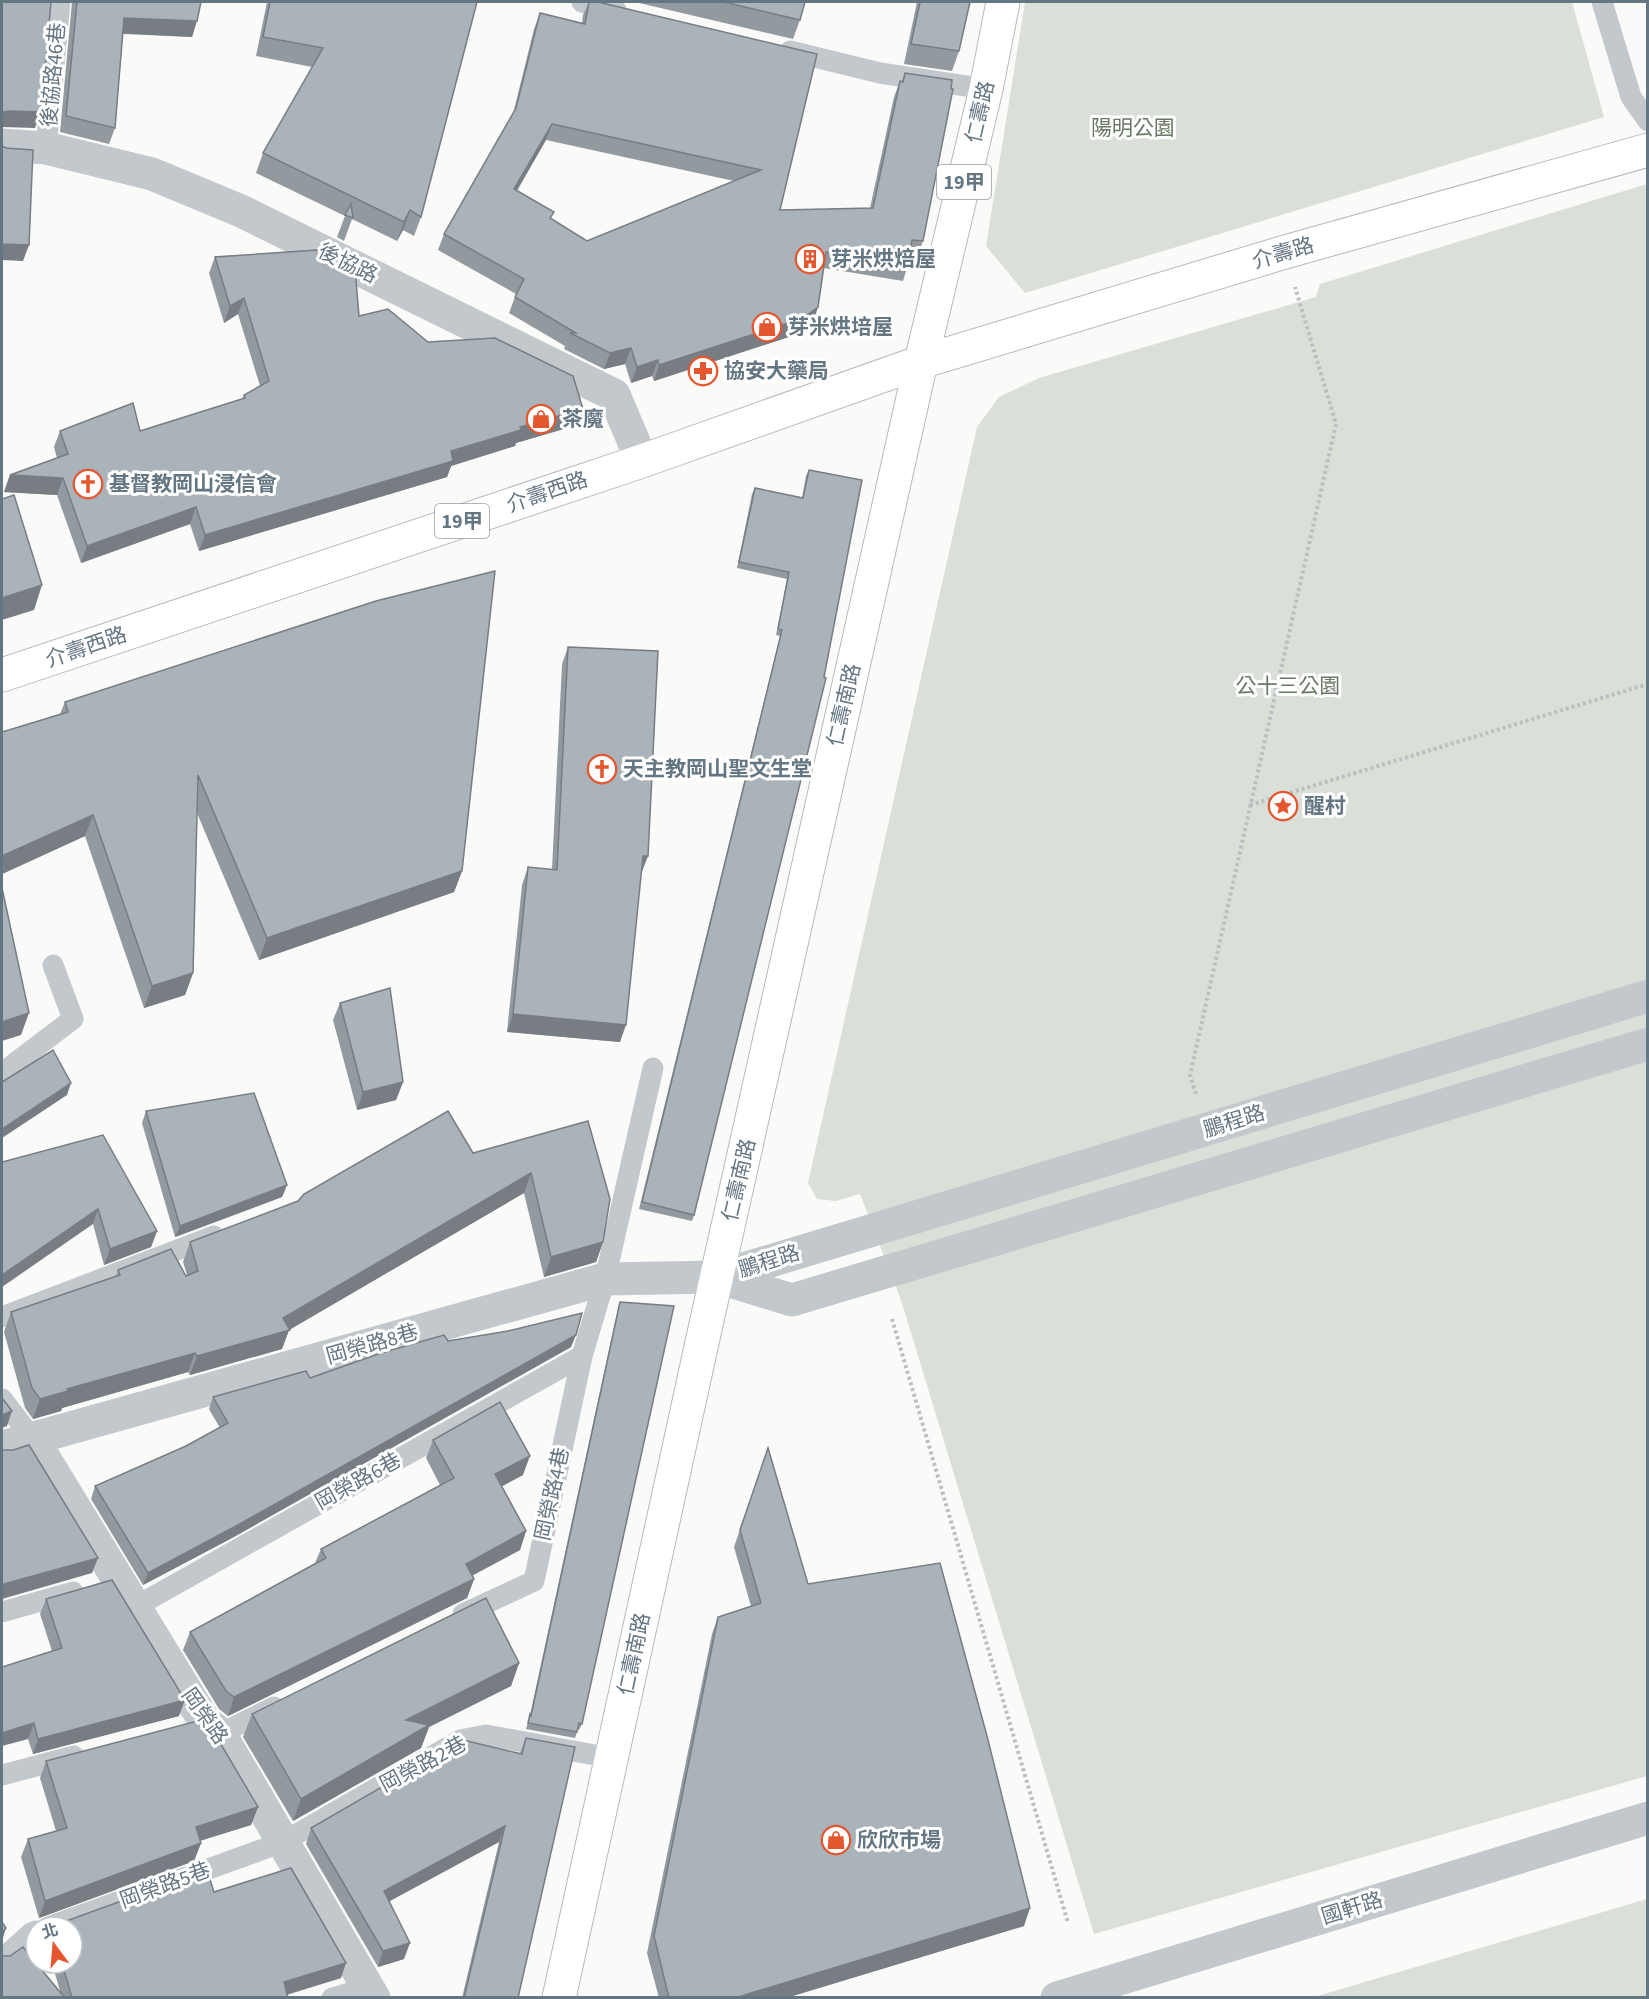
<svg xmlns="http://www.w3.org/2000/svg" width="1649" height="1999" font-family="'Source Sans 3','Noto Sans TC',sans-serif">
	<style>
		.green { fill: #dadfd7 }
		.lines { fill: none; stroke-linecap: round; stroke-linejoin: round }
		.secondary-casing { stroke: #b3babf; stroke-width: 35 }
		.primary-casing { stroke: #b5babe; stroke-width: 35 }
		.path { stroke: #bbbfc2; stroke-width: 4; stroke-dasharray: 3 3; stroke-linecap: butt }
		.lane { stroke: #c3c8cc; stroke-width: 21 }
		.street { stroke: #c3c8cc; stroke-width: 33 }
		.secondary { stroke: #fff; stroke-width: 33 }
		.primary { stroke: #fff; stroke-width: 33 }
		.wall { fill: #929a9f; fill-rule: evenodd }
		.shaded-wall { fill: #777d82 }
		.building { fill: #aab3b9; stroke: #777d82; stroke-width: 1.5; fill-rule: evenodd }
		.labels { text-anchor: middle; stroke-width: 6; stroke-linejoin: round; paint-order: stroke }
		.shield { fill: #fff; stroke: #939fa8; stroke-width: 1.5 }
		.shield-label { font-size: 20px; font-weight: bold; fill: #657683 }
		.street-label { font-size: 21px; fill: #657683; stroke: #fff }
		.park-label { font-size: 21px; fill: #687a64; stroke: #fff }
		.poi-label { font-size: 21px; font-weight: bold; fill: #657683; stroke: #fff; text-anchor: start }
	</style>
	<rect width="100%" height="100%" fill="#fafaf8"/>
	<g class="green">
		<polygon points="1025,2 1572,2 1604,117 1025,293 986,246"/>
		<polygon points="1647,184 1647,1776 1094,1934 901,1300 860,1194 836,1201 817,1199 808,1183 977,427 999,397 1039,378 1316,297 1320,284"/>
		<polygon points="1647,1899 1647,1997 1314,1997"/>
	</g>
	<g class="lines">
		<g class="secondary-casing">
			<polyline id="secondary" points="559,1998 701,1347 921,362 1285,252 1648,150"/>
		</g>
		<g class="primary-casing">
			<polyline id="primary" points="2,675 642,461 921,362 986,89 1003,2"/>
		</g>
		<g class="path">
			<polyline points="1250,805 1648,684"/>
			<polyline points="1196,1094 1190,1075 1336,424 1295,287"/>
			<polyline points="892,1319 1068,1923"/>
		</g>
		<g class="lane">
			<polyline points="582,2 616,10"/>
			<polyline points="1602,2 1631,97 1648,121"/>
			<polyline points="790,51 880,73 986,89"/>
			<polyline points="46,148 60,2"/>
			<polyline points="2,1073 73,1019 53,965"/>
			<polyline points="2,1317 214,1236"/>
			<polyline points="2,1399 32,1438"/>
			<polyline points="135,1607 582,1356"/>
			<polyline points="2,1612 73,1592"/>
			<polyline points="463,1614 534,1581 582,1356 605,1279 653,1068"/>
			<polyline points="220,1734 274,1707"/>
			<polyline points="2,1775 74,1756"/>
			<polyline points="48,1927 283,1842 460,1740 486,1735 611,1758"/>
			<polyline points="2,1959 31,1933 36,1931"/>
			<polyline points="332,1998 367,1988"/>
		</g>
		<g class="street">
			<polyline points="2,145 46,148 152,174 241,211 614,395 642,461"/>
			<polyline points="717,1277 792,1300 1648,1044"/>
			<polyline points="32,1438 205,1722 220,1734 374,1998"/>
			<polyline points="2,1447 605,1279 717,1277 1648,996"/>
			<polyline points="1057,1998 1648,1818"/>
		</g>
		<use href="#secondary" class="secondary"/>
		<use href="#primary" class="primary"/>
	</g>
	<g class="wall">
		<polygon points="72,2 201,2 192,37 123,34 115,128 109,144 60,132"/>
		<polygon points="267,2 477,2 421,217 414,236 403,230 397,241 352,219 344,241 337,237 345,216 256,173 263,153 312,67 256,56"/>
		<path d="M589,2L817,54L780,210L870,208L894,97L900,81H902L905,73L923,241L917,257L910,256L908,265L903,281L824,268L813,323L798,334L654,381L652,376L631,383L625,364L604,369L564,349L565,346L509,313L516,294L438,250L444,234L513,114L534,29L540,13L582,23L583,15ZM546,140L734,181L587,241L551,218L517,191Z"/>
		<polygon points="635,2 805,2 800,20 793,39"/>
		<polygon points="917,2 970,2 959,51 952,71 904,64"/>
		<polygon points="215,257 359,316 428,342 577,425 516,443 515,446 451,466 447,477 199,551 190,524 81,563 57,495 4,492 10,475 57,458 54,447 60,431 140,431 242,399 244,395 260,386 238,314 224,323 209,273"/>
		<polygon points="809,470 694,1215 692,1221 639,1209 780,636 776,635 787,579 737,568 752,494 755,488 802,498 806,476"/>
		<polygon points="568,647 641,874 620,1042 507,1032 522,885 528,867 552,869 562,664"/>
		<polygon points="65,702 462,871 454,892 259,960 197,813 193,973 185,995 144,1008 85,836 2,874 2,732 60,714"/>
		<polygon points="340,1003 403,1082 396,1100 357,1110 333,1020"/>
		<polygon points="146,1111 287,1185 282,1197 175,1237 142,1123"/>
		<polygon points="588,1121 603,1242 596,1262 544,1277 524,1193 289,1330 282,1349 190,1375 188,1372 62,1408 61,1411 33,1419 25,1408 4,1332 11,1312 116,1276 118,1270 186,1276 187,1275 183,1262 190,1242 473,1153"/>
		<polygon points="2,1162 157,1231 151,1247 104,1265 93,1224"/>
		<polygon points="620,1302 582,1724 579,1730 578,1729 575,1738 526,1729 530,1714 530,1715 618,1308"/>
		<polygon points="448,1341 571,1347 232,1538 143,1585 91,1499 95,1486 186,1446 220,1428 209,1409 213,1397 310,1378"/>
		<polygon points="433,1440 523,1475 502,1486 526,1531 520,1550 472,1576 474,1579 467,1598 228,1716 219,1709 183,1650 190,1632 315,1563 321,1549 440,1485 426,1458"/>
		<polygon points="768,1448 808,1584 1024,1926 786,1998 659,1998 647,1953 712,1634 718,1617 751,1606 734,1547"/>
		<polygon points="46,1599 179,1716 33,1754 28,1739 52,1651 40,1614"/>
		<polygon points="519,1663 511,1686 429,1727 421,1748 293,1821 243,1737 252,1714"/>
		<polygon points="526,1738 518,1998 462,1998 499,1842 389,1901 404,1959 378,1967 306,1844 311,1828 520,1753"/>
		<polygon points="46,1761 258,1807 251,1825 200,1841 201,1843 194,1861 39,1918 21,1857 28,1839 56,1831 40,1778"/>
		<polygon points="214,1892 341,1978 287,1995 288,1998 2,1998 60,1991 52,1963 72,1963 72,1927 50,1927 51,1924 58,1924"/>
	</g>
	<g class="shaded-wall">
		<polygon points="124,18 197,21 192,37 118,33"/>
		<polygon points="9,111 41,112 35,128 2,127 2,112"/>
		<polygon points="552,124 546,140 508,205 514,189"/>
		<polygon points="410,210 403,230 397,241 404,222"/>
		<polygon points="2,244 29,245 23,261 2,260"/>
		<polygon points="244,298 238,314 224,323 230,306"/>
		<polygon points="818,307 813,323 798,334 654,381 659,365"/>
		<polygon points="631,348 625,364 604,369 610,353"/>
		<polygon points="658,360 652,376 631,383 637,367"/>
		<polygon points="583,409 577,425 516,443 515,446 451,466 447,477 199,551 205,535 520,427"/>
		<polygon points="10,475 63,478 57,495 4,492"/>
		<polygon points="196,507 190,524 81,563 87,546"/>
		<polygon points="42,585 34,610 2,620 2,598"/>
		<polygon points="93,815 85,836 2,874 2,856"/>
		<polygon points="643,856 648,856 641,874"/>
		<polygon points="462,871 454,892 259,960 267,938"/>
		<polygon points="193,973 185,995 144,1008 152,986"/>
		<polygon points="29,1013 21,1035 2,1041 2,1022"/>
		<polygon points="513,1014 626,1025 620,1042 507,1032"/>
		<polygon points="403,1082 396,1100 357,1110 363,1092"/>
		<polygon points="71,1083 67,1095 2,1138 2,1129"/>
		<polygon points="531,1173 524,1193 289,1330 282,1349 190,1375 197,1356 283,1318"/>
		<polygon points="287,1185 282,1197 175,1237 180,1226"/>
		<polygon points="98,1209 93,1224 2,1287 2,1275"/>
		<polygon points="157,1231 151,1247 104,1265 110,1249"/>
		<polygon points="603,1242 596,1262 544,1277 551,1257"/>
		<polygon points="576,1335 571,1347 232,1538 143,1585 148,1573"/>
		<polygon points="195,1353 188,1372 62,1408 61,1411 33,1419 40,1399 67,1389"/>
		<polygon points="12,1411 7,1426 2,1428 2,1415"/>
		<polygon points="530,1456 523,1475 489,1493 495,1474"/>
		<polygon points="526,1531 520,1550 459,1582 466,1564"/>
		<polygon points="98,1558 92,1573 2,1599 2,1586 4,1584"/>
		<polygon points="474,1579 467,1598 228,1716 234,1697"/>
		<polygon points="519,1663 511,1686 429,1727 421,1748 293,1821 301,1799 406,1720"/>
		<polygon points="185,1700 179,1716 33,1754 38,1739"/>
		<polygon points="34,1723 28,1739 2,1746 2,1733"/>
		<polygon points="258,1807 251,1825 189,1844 196,1827"/>
		<polygon points="505,1826 499,1842 379,1907 384,1891"/>
		<polygon points="201,1843 194,1861 39,1918 45,1901"/>
		<polygon points="1030,1908 1024,1926 786,1998 735,1998"/>
		<polygon points="6,1928 2,1941 2,1933"/>
		<polygon points="410,1943 404,1959 378,1967 383,1951"/>
		<polygon points="346,1963 341,1978 278,1997 284,1982"/>
	</g>
	<g class="building">
		<polygon points="2,2 51,2 41,112 9,111 2,112"/>
		<polygon points="77,2 201,2 197,21 124,18 115,128 66,116"/>
		<polygon points="270,2 477,2 421,217 410,210 404,222 263,153 323,48 263,37"/>
		<path d="M589,2H598L817,54L780,210L873,208L900,81L903,82L905,73L952,80L951,89H953L923,241L912,240L908,265L826,252L818,307L803,318L659,365L658,360L637,367L631,348L610,353L570,333H576L515,297L524,279L444,234L516,108L540,13L585,24ZM552,124L761,170L587,241L550,218L554,212L514,189Z"/>
		<polygon points="724,2 805,2 800,20"/>
		<polygon points="920,2 970,2 959,51 911,44"/>
		<polygon points="2,146 6,148 33,150 29,245 2,244"/>
		<polygon points="351,204 353,218 345,215"/>
		<polygon points="317,250 355,268 359,316 388,309 428,342 495,338 573,376 583,409 520,427 521,430 451,451 453,461 205,535 196,507 87,546 63,478 10,475 68,454 60,431 133,403 140,431 245,398 244,395 269,381 244,298 230,306 215,257"/>
		<polygon points="809,470 862,480 824,677 826,678 694,1215 642,1202 782,630 778,629 789,572 739,562 755,488 803,498"/>
		<polygon points="14,495 42,585 2,598 2,499"/>
		<polygon points="495,571 462,871 267,938 198,775 193,973 152,986 93,815 2,856 2,732 68,712 65,702 376,601"/>
		<polygon points="568,647 658,651 648,856 643,856 626,1025 513,1014 528,867 557,870"/>
		<polygon points="2,888 29,1013 2,1022"/>
		<polygon points="390,988 403,1082 363,1092 340,1003"/>
		<polygon points="53,1050 71,1083 2,1129 2,1082"/>
		<polygon points="254,1093 287,1185 180,1226 146,1111"/>
		<polygon points="448,1111 473,1153 588,1121 610,1199 603,1242 551,1257 531,1173 283,1318 290,1330 197,1356 195,1353 67,1389 68,1391 40,1399 32,1388 11,1312 120,1275 118,1270 171,1249 186,1276 198,1271 190,1242 298,1201 304,1194"/>
		<polygon points="103,1135 157,1231 110,1249 98,1209 2,1275 2,1162"/>
		<polygon points="620,1302 674,1306 582,1724 579,1723 577,1732 528,1723 530,1714 531,1716"/>
		<polygon points="582,1313 576,1335 236,1526 148,1573 95,1486 186,1446 228,1423 213,1397 306,1371 310,1378 381,1353 444,1335 448,1341 508,1331"/>
		<polygon points="2,1398 12,1411 2,1415"/>
		<polygon points="500,1402 530,1456 495,1474 526,1531 466,1564 474,1579 234,1697 226,1691 190,1632 326,1558 321,1549 454,1478 433,1440"/>
		<polygon points="29,1445 98,1558 4,1584 2,1586 2,1449 3,1450 13,1450"/>
		<polygon points="768,1448 808,1584 940,1563 987,1736 1030,1908 735,1998 669,1998 654,1936 718,1617 761,1603 740,1530"/>
		<polygon points="112,1580 185,1700 38,1739 34,1723 2,1733 2,1667 62,1648 46,1599"/>
		<polygon points="486,1598 519,1663 406,1720 429,1725 301,1799 252,1714"/>
		<polygon points="201,1720 212,1729 258,1807 196,1827 201,1843 45,1901 28,1839 67,1828 46,1761"/>
		<polygon points="526,1738 575,1747 518,1998 464,1998 505,1826 384,1891 410,1943 383,1951 311,1828 463,1740 522,1754"/>
		<polygon points="291,1868 346,1963 284,1982 288,1998 72,1998 62,1963 72,1963 72,1927 52,1927 51,1924 58,1924 207,1870 214,1892"/>
		<polygon points="2,1922 6,1928 2,1933"/>
		<polygon points="23,1947 36,1963 65,1998 2,1998 2,1954 3,1956 10,1956"/>
	</g>
	<defs>
		<g id="building-ring" transform="scale(1.5)"><circle r="9.5" fill="#fff" stroke="#e4572e" stroke-width="1.5"/><path d="M-4-6H4V6H1V3H-1V6H-4ZM-2.5-4.3h1.7v1.8h-1.7ZM.8-4.3h1.7v1.8H.8ZM-2.5-1h1.7V.8h-1.7ZM.8-1h1.7V.8H.8Z" fill="#e4572e"/></g>
		<g id="shop-ring" transform="scale(1.5)"><circle r="9.5" fill="#fff" stroke="#e4572e" stroke-width="1.5"/><path d="M-5-2.5h2.3a2.7 3.5 0 0 1 5.4 0H5L5.5 6h-11ZM-1.5-2.5h3a1.5 2.3 0 0 0-3 0Z" fill="#e4572e"/></g>
		<g id="pharmacy-ring" transform="scale(1.5)"><circle r="9.5" fill="#fff" stroke="#e4572e" stroke-width="1.5"/><path d="M-2-6h4v4h4v4h-4v4h-4v-4h-4v-4h4Z" fill="#e4572e"/></g>
		<g id="church-ring" transform="scale(1.5)"><circle r="9.5" fill="#fff" stroke="#e4572e" stroke-width="1.5"/><path d="M-1.2-6h2.4v3.5h3.3v2.4h-3.3V6h-2.4V-.1h-3.3v-2.4h3.3Z" fill="#e4572e"/></g>
		<g id="sight-ring" transform="scale(1.5)"><circle r="9.5" fill="#fff" stroke="#e4572e" stroke-width="1.5"/><path d="M0-6L1.8-2.2L6-1.7L2.9 1.2L3.7 5.4L0 3.3L-3.7 5.4L-2.9 1.2L-6-1.7L-1.8-2.2Z" fill="#e4572e"/></g>
	</defs>
	<g fill-rule="evenodd">
		<use href="#building-ring" x="810" y="259"/>
		<use href="#shop-ring" x="767" y="327"/>
		<use href="#pharmacy-ring" x="703" y="371"/>
		<use href="#shop-ring" x="541" y="419"/>
		<use href="#church-ring" x="88" y="484"/>
		<use href="#church-ring" x="602" y="769"/>
		<use href="#sight-ring" x="1283" y="806"/>
		<use href="#shop-ring" x="836" y="1840"/>
	</g>
	<g class="labels">
		<g class="shield">
			<rect x="937" y="165" width="54" height="34" rx="4.5"/>
			<rect x="435" y="504" width="54" height="34" rx="4.5"/>
		</g>
		<g class="shield-label">
			<text x="964" y="189">19甲</text>
			<text x="462" y="528">19甲</text>
		</g>
		<g class="street-label">
			<text transform="translate(53 75) rotate(-85)" y="7">後協路46巷</text>
			<text transform="translate(980 112) rotate(-77)" y="7">仁壽路</text>
			<text transform="translate(1283 253) rotate(-16)" y="7">介壽路</text>
			<text transform="translate(348 263) rotate(26)" y="7">後協路</text>
			<text transform="translate(547 492) rotate(-19)" y="7">介壽西路</text>
			<text transform="translate(86 647) rotate(-19)" y="7">介壽西路</text>
			<text transform="translate(844 705) rotate(-77)" y="7">仁壽南路</text>
			<text transform="translate(1234 1121) rotate(-17)" y="7">鵬程路</text>
			<text transform="translate(739 1180) rotate(-77)" y="7">仁壽南路</text>
			<text transform="translate(769 1261) rotate(-17)" y="7">鵬程路</text>
			<text transform="translate(372 1344) rotate(-16)" y="7">岡榮路8巷</text>
			<text transform="translate(358 1481) rotate(-29)" y="7">岡榮路6巷</text>
			<text transform="translate(552 1494) rotate(-78)" y="7">岡榮路4巷</text>
			<text transform="translate(634 1654) rotate(-78)" y="7">仁壽南路</text>
			<text transform="translate(205 1716) rotate(55)" y="7">岡榮路</text>
			<text transform="translate(423 1764) rotate(-28)" y="7">岡榮路2巷</text>
			<text transform="translate(165 1885) rotate(-20)" y="7">岡榮路5巷</text>
			<text transform="translate(1352 1908) rotate(-17)" y="7">國軒路</text>
		</g>
		<g class="park-label">
			<text x="1133" y="135">陽明公園</text>
			<text x="1288" y="693">公十三公園</text>
		</g>
		<g class="poi-label">
			<text x="831" y="266">芽米烘焙屋</text>
			<text x="788" y="334">芽米烘培屋</text>
			<text x="724" y="378">協安大藥局</text>
			<text x="562" y="426">茶魔</text>
			<text x="109" y="491">基督教岡山浸信會</text>
			<text x="623" y="776">天主教岡山聖文生堂</text>
			<text x="1304" y="813">醒村</text>
			<text x="857" y="1847">欣欣市場</text>
		</g>
	</g>
	<rect width="1649" height="1999" fill="none" stroke="#657683" stroke-width="6"/>
	<g transform="translate(54 1945) rotate(344)"><circle r="28" fill="#ffffff" stroke="#c1c8cd" stroke-width="1.5"/>
	<path d="M0-4.5L10 22L0 15L-10 22Z" fill="#e4572e"/>
	<text y="-9" font-size="16" font-weight="bold" text-anchor="middle" fill="#657683">北</text>
	</g>
</svg>
